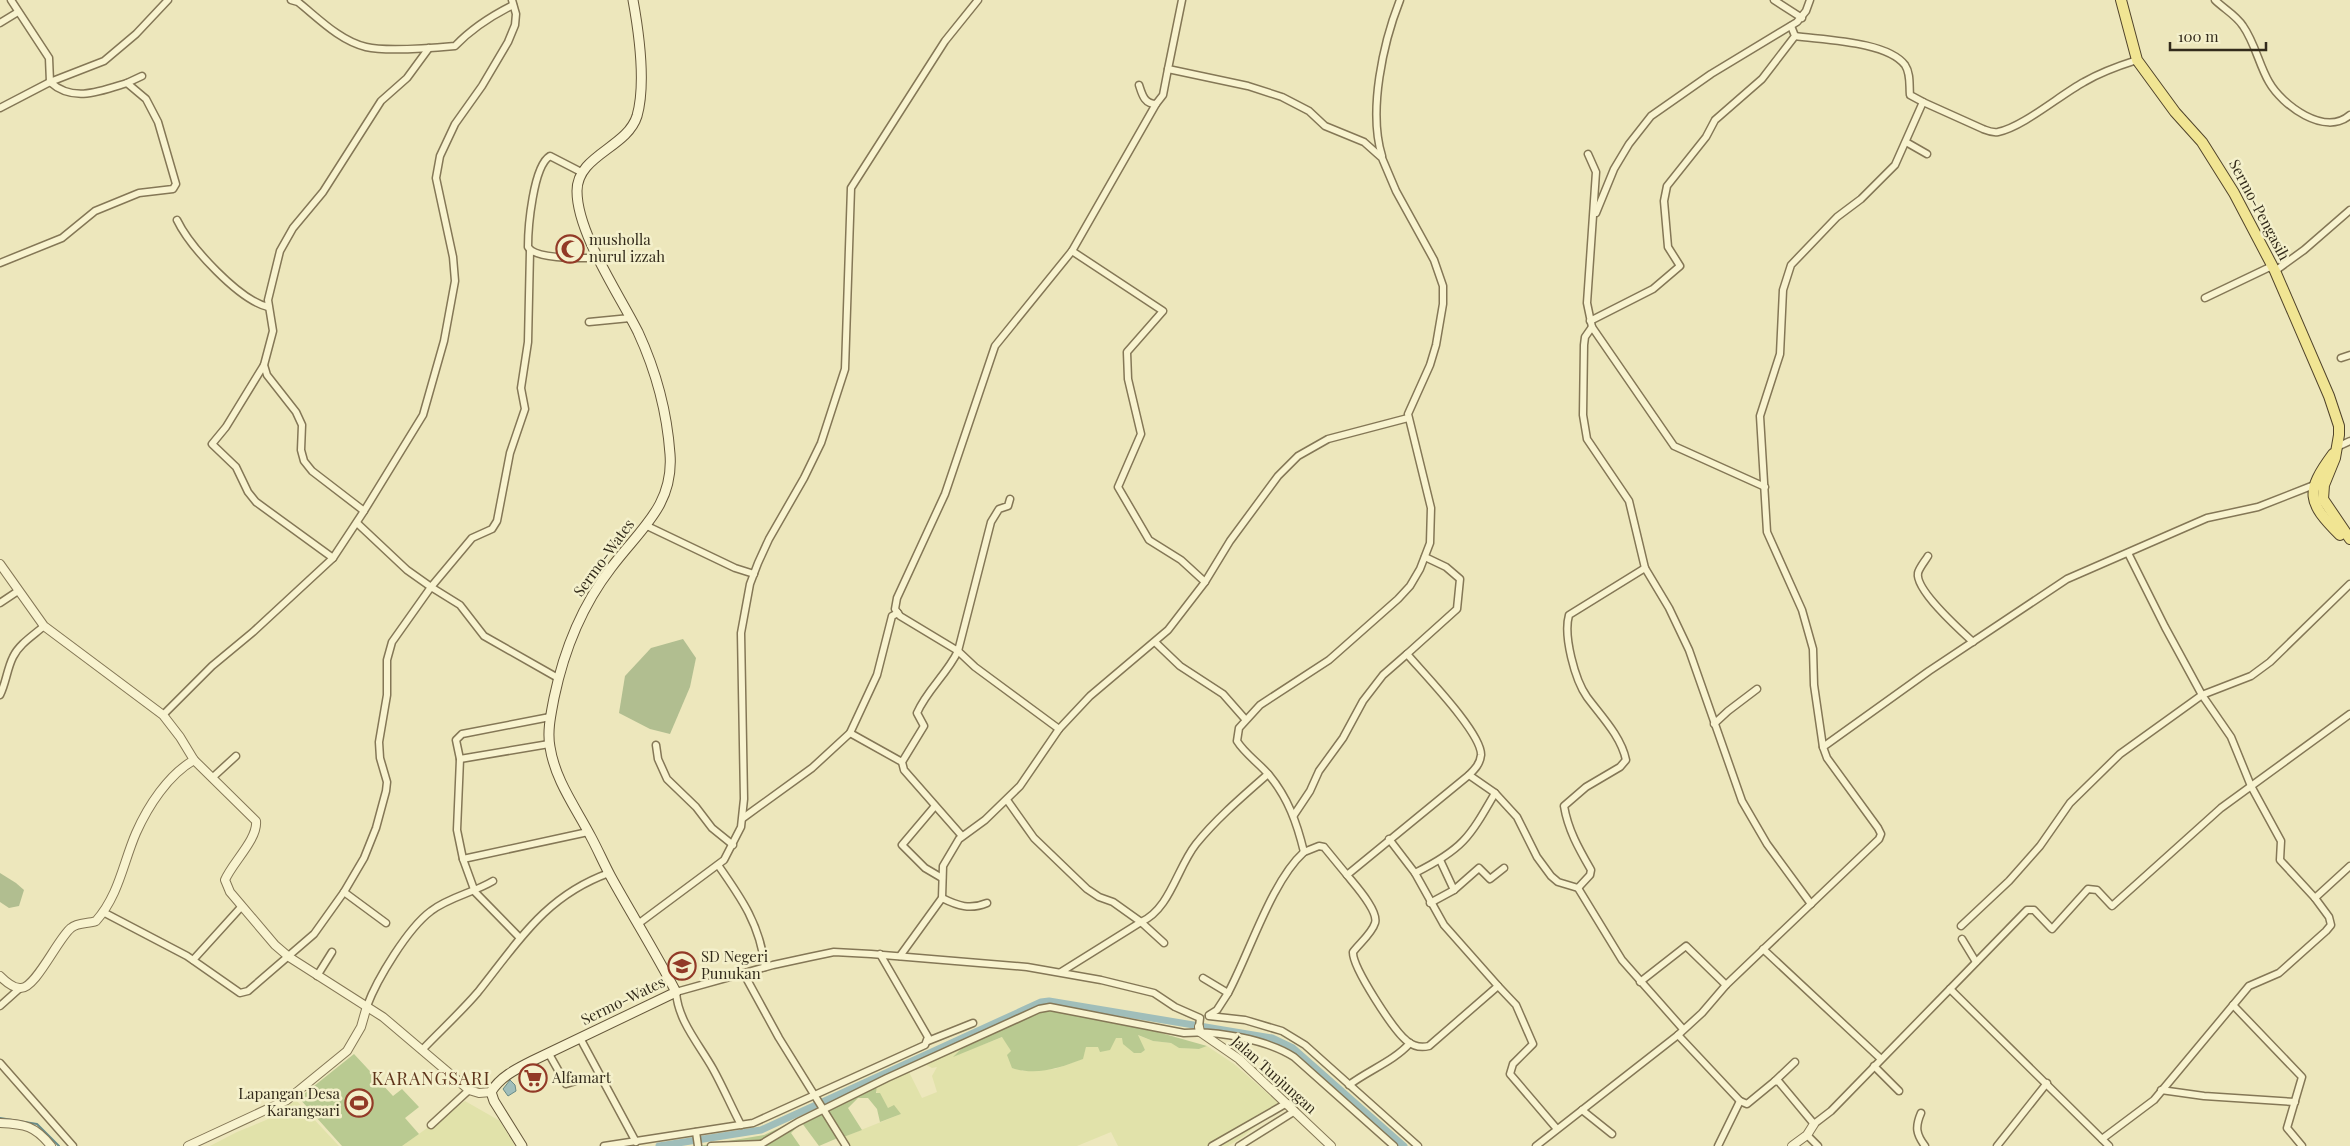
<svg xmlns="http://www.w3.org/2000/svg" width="2350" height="1146" font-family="'Playfair Display',serif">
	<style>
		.farmland { fill: #e1e2aa }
		.green { fill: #b9ca91 }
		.cemetery { fill: #b1be90 }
		.water { fill: #a0beba; stroke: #688b88 }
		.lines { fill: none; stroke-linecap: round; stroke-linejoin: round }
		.stream { stroke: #688b88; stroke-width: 2 }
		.canal { stroke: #a0beba; stroke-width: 7 }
		.minor-casing { stroke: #847756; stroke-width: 9 }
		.tertiary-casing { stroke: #847756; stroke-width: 10 }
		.secondary-casing { stroke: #65573a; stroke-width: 11 }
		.primary-casing { stroke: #51442b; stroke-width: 12 }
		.minor { stroke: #f8f3cf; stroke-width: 6 }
		.tertiary { stroke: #f8f3cf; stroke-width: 8 }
		.secondary { stroke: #f8f3cf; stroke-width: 9 }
		.primary { stroke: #f1e593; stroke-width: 10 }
		.labels { text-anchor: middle; stroke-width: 5; stroke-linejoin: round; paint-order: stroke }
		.street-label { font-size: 15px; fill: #332b1b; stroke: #f4f0cb }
		.poi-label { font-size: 15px; fill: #332b1b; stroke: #f4f0cb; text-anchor: start }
		.quarter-label { font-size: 18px; letter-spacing: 1px; fill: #5f351b; stroke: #f4f0cb }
	</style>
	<rect width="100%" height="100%" fill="#ede7bc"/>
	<g class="farmland">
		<polygon points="1137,1035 1153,1041 1171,1043 1179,1048 1199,1049 1207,1046 1234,1064 1281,1105 1244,1136 1228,1146 1118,1146 1111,1132 1077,1146 846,1146 841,1138 901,1114 888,1108 876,1091 877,1086 908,1070 922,1098 937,1092 932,1076 937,1067 932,1068 923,1063 969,1041 955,1055 1003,1037 1022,1071 1041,1070 1055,1069 1082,1059 1086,1047 1116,1038 1122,1038 1141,1053 1145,1050"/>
		<polygon points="296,1100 339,1146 210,1146 237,1132 266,1120"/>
		<polygon points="465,1101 500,1121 515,1146 402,1146"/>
	</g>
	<g class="green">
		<polygon points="679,958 688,976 678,981 669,964"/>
		<path d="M1043,1008L1129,1024L1207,1046L1199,1049L1179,1048L1171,1043L1153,1041L1138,1035L1145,1050L1141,1053H1134L1123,1044L1122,1038H1116L1110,1050L1100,1052L1098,1047H1086L1083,1059C1060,1068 1036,1076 1012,1068L1007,1055L1011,1051L1002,1037L953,1057L969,1041Z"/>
		<polygon points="354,1054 393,1096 402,1089 419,1107 405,1118 419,1134 402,1146 342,1146 299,1098"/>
		<polygon points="877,1086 876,1093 880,1093 888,1108 894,1105 901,1114 880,1122 877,1109 868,1098 858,1098 848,1108 862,1130 841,1138 840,1137 819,1146 802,1123 820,1114 824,1114 826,1111"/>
		<polygon points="792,1122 754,1146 699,1146 764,1135"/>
		<polygon points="794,1126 797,1127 791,1133 800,1146 761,1146"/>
	</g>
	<g class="cemetery">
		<polygon points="683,639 696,658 690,687 670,734 650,729 619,713 625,676 651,648"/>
		<polygon points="0,873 16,883 24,890 19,906 9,908 0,902"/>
	</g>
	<polygon class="water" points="510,1080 515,1085 516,1091 508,1096 503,1089"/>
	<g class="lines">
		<polyline class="stream" points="0,1118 37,1124 59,1146"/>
		<polyline class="canal" points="659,1146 761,1130 1041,1002 1049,1001 1272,1038 1293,1048 1404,1146"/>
		<g class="minor-casing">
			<g id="minor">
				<path d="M291,0L298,2C318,18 340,41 366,47C387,52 433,48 455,46C472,28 491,16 513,5"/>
				<path d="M1182,0L1168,69L1248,86L1282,97L1309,111L1325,126L1364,142L1382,158L1396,191L1434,260L1443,286V304L1436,345L1430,365L1408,414L1431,508L1430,543L1420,569L1410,586L1398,599L1329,660L1260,705L1239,728L1237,741C1245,754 1259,763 1269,775C1288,798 1297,823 1304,852L1319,846L1324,847L1347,875L1469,775L1495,793L1517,817L1537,857L1551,876L1558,882L1578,888L1622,960L1683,1029"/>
				<polyline points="1774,0 1802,18"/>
				<path d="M2215,0C2224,9 2236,15 2243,26C2255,43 2259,65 2269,82C2282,105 2325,137 2350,115"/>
				<polyline points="0,23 18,12"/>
				<path d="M1795,36C1822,40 1887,41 1905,65C1911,74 1909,86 1910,95L1923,102"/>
				<polyline points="127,83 142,76"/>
				<path d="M1139,85C1142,94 1144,104 1156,104L1163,95L1168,69"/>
				<polyline points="0,108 50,82 104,61 136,34 168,0"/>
				<polyline points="1906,142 1927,154"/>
				<polyline points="1588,154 1596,172 1587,303 1592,327 1674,446 1765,487"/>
				<path d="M1382,156C1368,111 1383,43 1400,0"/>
				<path d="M583,173L550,156C533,166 528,228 528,247C536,260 585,258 600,258"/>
				<polyline points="1596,213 1614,169 1629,144 1651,116 1711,74 1797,22 1806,11 1810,0"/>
				<path d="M177,220C190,247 239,300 268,307"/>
				<polyline points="1072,251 1163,311 1127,352 1128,379 1141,434 1118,487 1149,540 1181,560 1205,582"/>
				<path d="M0,263L62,238L95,211L139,193L173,189L176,184L158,122L146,99L127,83C101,91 73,103 50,82L49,58L11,0"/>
				<polyline points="2275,271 2304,250 2350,210"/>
				<polyline points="2205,298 2272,266"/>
				<polyline points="1590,321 1653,289 1680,266 1668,247 1664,201 1667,186 1706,137 1715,120 1762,79 1795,36 1791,26"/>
				<polyline points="589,322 630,318"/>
				<polyline points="1592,327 1585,337 1584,345 1583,415 1587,439 1629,501 1645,568"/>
				<polyline points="2341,358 2350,355"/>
				<polyline points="264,365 226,427 212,444 236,467 248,492 256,502 333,558"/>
				<polyline points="2337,447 2350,441"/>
				<polyline points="364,511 423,415 444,341 455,281 453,257 436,178 440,156 455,124 482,86 508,42 515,25 516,14 512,0"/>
				<polyline points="357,523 407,570 431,587 472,538 492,529 497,521 510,453 525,409 521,388 528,342 530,251"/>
				<polyline points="645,525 735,568 754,574"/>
				<polyline points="2128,553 2165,627 2202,695 2231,737 2251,786 2281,841 2280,860 2315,898"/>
				<path d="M1928,556C1925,561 1919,568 1918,573C1915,590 1961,631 1973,642"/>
				<path d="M1425,557L1446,567L1460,579L1457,609L1407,654C1422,672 1482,733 1481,755C1480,764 1475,769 1469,775"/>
				<polyline points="0,603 18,591"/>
				<polyline points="1156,643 1180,666 1223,694 1245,719"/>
				<path d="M0,695C6,683 7,669 13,657C19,644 34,635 44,626"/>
				<polyline points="163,715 212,666 253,632 333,558 364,511 312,471 304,461 301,450 302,425 296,412 267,375 264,365 273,331 268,300 280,251 293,228 323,192 381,101 407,78 429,48"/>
				<polyline points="1714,724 1728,711 1757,689"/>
				<polyline points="1059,729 975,667 958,651 900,616 895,609 897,598 945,494 995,346 1072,251 1156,104"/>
				<polyline points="850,733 902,762"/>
				<polyline points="656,745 658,759 667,779 696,807 712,828 733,845"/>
				<path d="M1823,747L1814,685L1813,649L1802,610L1767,532L1760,416L1780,354L1783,290L1791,265L1837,217L1861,199L1895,165L1923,102L1983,129C1988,131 1992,133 1998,132C2023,127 2060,95 2084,82C2101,72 2118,66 2137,60"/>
				<polyline points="460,759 549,744"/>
				<polyline points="212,778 236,756"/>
				<polyline points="1007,800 1034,838 1087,889 1099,897 1113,902 1141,922 1061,972"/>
				<polyline points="935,806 902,845 925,868 942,878"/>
				<polyline points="1294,815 1310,791 1319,771 1343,738 1363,701 1383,675 1407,654"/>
				<polyline points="743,818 812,768 850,733 877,675 892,616 898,613"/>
				<path d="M962,836L904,770L902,762L924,726L917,713C927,690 947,674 958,651L991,522L999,509L1008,506L1010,499"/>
				<polyline points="463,859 588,832"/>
				<polyline points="1440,860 1454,890"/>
				<path d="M718,865C742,899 760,925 765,967"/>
				<path d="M1415,873C1463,849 1469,838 1495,793"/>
				<path d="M1347,875C1355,885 1379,911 1375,923C1372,933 1360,943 1353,952C1352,967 1394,1031 1407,1041C1413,1046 1421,1048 1429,1046L1498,986L1444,925L1415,873L1389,839"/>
				<path d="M1578,888L1590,875L1591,870C1579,849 1568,830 1564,806L1586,787L1620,767L1626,760C1621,736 1601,716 1587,697C1575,680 1563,636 1569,615L1645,568L1669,608L1689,650L1742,801L1767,844L1811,904"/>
				<polyline points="344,892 386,923"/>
				<path d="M942,898C958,906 970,910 987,903"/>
				<polyline points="1430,903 1454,890 1479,868 1490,879 1504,868"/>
				<polyline points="103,912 187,956 240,993 248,991 314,934 344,892 364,858 376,828 386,791 387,782 380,758 379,742 387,695 387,660 392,642 431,587 460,605 484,636 558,678"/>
				<polyline points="638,924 724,860 741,827 744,799 741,633 750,584 758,563 769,539 804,478 821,443 845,369 851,188 945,41 978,0"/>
				<polyline points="1961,926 2009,881 2040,846 2070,803 2120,754 2202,695 2251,676 2270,662 2350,584"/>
				<polyline points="520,938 475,892 463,859 457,830 460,759 456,740 462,734 550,717"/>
				<polyline points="1962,939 1976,962"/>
				<path d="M1164,943L1141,922C1170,909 1177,868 1196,844C1217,818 1243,796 1268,774"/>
				<polyline points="1763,949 1881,1059"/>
				<polyline points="900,956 942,898 943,866 959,839 985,820 1020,786 1059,729 1090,696 1168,630 1205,582 1230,541 1278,476 1298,456 1328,439 1408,418"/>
				<polyline points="193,960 242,906"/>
				<polyline points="744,974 779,1038 846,1146"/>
				<polyline points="317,976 332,952"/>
				<polyline points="1203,978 1228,993"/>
				<polyline points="1640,982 1686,946 1726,985"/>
				<polyline points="1498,986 1516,1005 1533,1044 1513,1064 1510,1074 1557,1129"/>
				<polyline points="1950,989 2027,910 2034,910 2052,929 2088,889 2097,890 2112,906 2221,808 2350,714"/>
				<polyline points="2233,1005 2302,1077 2287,1128 2302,1146"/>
				<polyline points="0,1006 19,989"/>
				<path d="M367,1006C377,979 408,928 431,911C449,897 473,893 493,881"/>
				<path d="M1209,1015L1217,1010L1228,993C1250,952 1271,882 1304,852"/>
				<polyline points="1209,1016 1245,1020 1282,1031 1305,1045 1418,1146"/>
				<polyline points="1678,1035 1740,1101 1747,1104 1775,1081 1779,1082 1814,1124 1831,1111 1950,989 2109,1146"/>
				<polyline points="580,1038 636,1142"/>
				<polyline points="928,1041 973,1023"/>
				<path d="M422,1050C440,1031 461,1012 478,992C518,942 545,896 609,873"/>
				<polyline points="549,1054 566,1084 579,1080"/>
				<polyline points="0,1063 73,1146"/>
				<polyline points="1874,1066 1899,1091"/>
				<polyline points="1775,1081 1795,1062"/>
				<path d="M1349,1085C1369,1070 1394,1061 1410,1043"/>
				<polyline points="2161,1090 2204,1096 2295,1102"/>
				<polyline points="1582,1110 1612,1134"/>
				<path d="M1921,1113C1915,1127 1916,1134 1925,1146"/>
				<polyline points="431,1125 469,1090"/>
				<path d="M741,1125C731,1106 723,1087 713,1069C699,1044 678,1021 676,992L773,965L810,957L834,952L871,954L1027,967L1101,980L1154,993L1175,1007L1200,1018L1199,1027"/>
				<polyline points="696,1132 698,1146"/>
				<polyline points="1807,1135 1818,1146"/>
				<polyline points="2102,1139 2154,1100 2249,986 2279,973 2326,931 2331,925 2329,917 2315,898 2350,866"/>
				<polyline points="604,1146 753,1123 925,1045 928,1037 880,954"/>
				<polyline points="711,1146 761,1144"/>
				<path d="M758,1146L798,1122L887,1078L1039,1009L1050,1007L1184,1033C1216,1030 1268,1040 1294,1057L1394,1146"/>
				<polyline points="1212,1146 1287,1103"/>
				<polyline points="1239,1146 1295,1111"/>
				<polyline points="1536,1146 1678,1035 1702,1013 1726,985 1879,839 1881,834 1878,828 1827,758 1823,747 1929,671 2067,579 2207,518 2258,507 2314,485"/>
				<polyline points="1718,1146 1740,1101"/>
				<polyline points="1997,1146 2047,1083"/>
			</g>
		</g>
		<g class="tertiary-casing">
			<g id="tertiary">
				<path d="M0,564L44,626L163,715L180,737L194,760L256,821C258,839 232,863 225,880L230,892L275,945L289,957L383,1017L469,1090L479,1093L491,1092"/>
				<path d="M0,976C5,981 13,988 20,988C35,990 58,938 71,928C78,922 88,924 96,921C119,895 123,863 136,833C148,806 168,775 194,760"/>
				<polyline points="1199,1027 1200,1032 1239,1059 1331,1146"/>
				<path d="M0,1123C25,1124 35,1126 51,1146"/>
				<polyline points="188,1146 287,1100 347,1051 361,1027 367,1006"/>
				<polyline points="1792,1146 1807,1135 1814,1124"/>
			</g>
		</g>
		<g class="secondary-casing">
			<path id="secondary" d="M522,1146L494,1101L491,1092C500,1077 516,1069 532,1061L676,992C656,953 632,915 611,877C604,864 598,850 591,837C576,808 555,780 550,747C547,731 551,714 554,698C564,650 581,607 611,568C639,530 674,506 670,454C667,412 656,371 638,332C619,294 577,233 577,191C577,155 627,148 637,116C646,84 639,33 633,0"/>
		</g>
		<g class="primary-casing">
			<g id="primary">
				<polyline points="2121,0 2137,60 2175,112 2202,142 2234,193 2275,271 2329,396 2339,426 2339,435 2335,458 2324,485 2323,499 2350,539"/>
				<path d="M2333,454C2305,492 2307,502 2340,535"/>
			</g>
		</g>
		<use href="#minor" class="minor"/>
		<use href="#tertiary" class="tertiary"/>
		<use href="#secondary" class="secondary"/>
		<use href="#primary" class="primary"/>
	</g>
	<defs>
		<g id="mosque-ring" transform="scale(1.4375)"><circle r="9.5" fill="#f4f0cb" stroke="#923a27" stroke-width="1.5"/><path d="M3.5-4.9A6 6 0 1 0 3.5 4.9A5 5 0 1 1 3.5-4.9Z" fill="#923a27"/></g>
		<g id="school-ring" transform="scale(1.4375)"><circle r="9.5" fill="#f4f0cb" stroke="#923a27" stroke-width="1.5"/><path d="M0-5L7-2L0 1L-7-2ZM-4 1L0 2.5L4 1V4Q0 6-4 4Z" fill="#923a27"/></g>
		<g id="supermarket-ring" transform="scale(1.4375)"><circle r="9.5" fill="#f4f0cb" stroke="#923a27" stroke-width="1.5"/><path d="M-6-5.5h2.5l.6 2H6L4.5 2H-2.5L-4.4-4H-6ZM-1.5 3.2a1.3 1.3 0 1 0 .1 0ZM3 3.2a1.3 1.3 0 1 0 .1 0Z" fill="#923a27"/></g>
		<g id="stadium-ring" transform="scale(1.4375)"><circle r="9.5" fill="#f4f0cb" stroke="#923a27" stroke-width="1.5"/><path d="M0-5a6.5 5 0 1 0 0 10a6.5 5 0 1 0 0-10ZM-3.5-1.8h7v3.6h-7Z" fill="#923a27"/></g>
	</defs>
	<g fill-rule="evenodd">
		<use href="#mosque-ring" x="570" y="249"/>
		<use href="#school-ring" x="682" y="966"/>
		<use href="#supermarket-ring" x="533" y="1078"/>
		<use href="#stadium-ring" x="359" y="1103"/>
	</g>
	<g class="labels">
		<g class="street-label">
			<text transform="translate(2259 210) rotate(62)" y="5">Sermo-Pengasih</text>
			<text transform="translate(604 558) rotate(-54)" y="5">Sermo-Wates</text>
			<text transform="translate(623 1001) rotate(-26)" y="5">Sermo-Wates</text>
			<text transform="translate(1274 1075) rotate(42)" y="5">Jalan Tunjungan</text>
		</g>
		<g class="poi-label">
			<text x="589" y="245">musholla<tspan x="589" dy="17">nurul izzah</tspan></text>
			<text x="701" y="962">SD Negeri<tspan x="701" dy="17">Punukan</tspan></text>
			<text x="552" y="1083">Alfamart</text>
			<text x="340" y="1099" text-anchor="end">Lapangan Desa<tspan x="340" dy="17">Karangsari</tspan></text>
		</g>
		<g class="quarter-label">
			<text x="431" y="1085">KARANGSARI</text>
		</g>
	</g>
	<path d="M2170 42v8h96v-8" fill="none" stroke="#332b1b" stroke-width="2.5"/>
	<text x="2178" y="42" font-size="15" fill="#332b1b" stroke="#f4f0cb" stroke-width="4" paint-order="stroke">100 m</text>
</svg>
